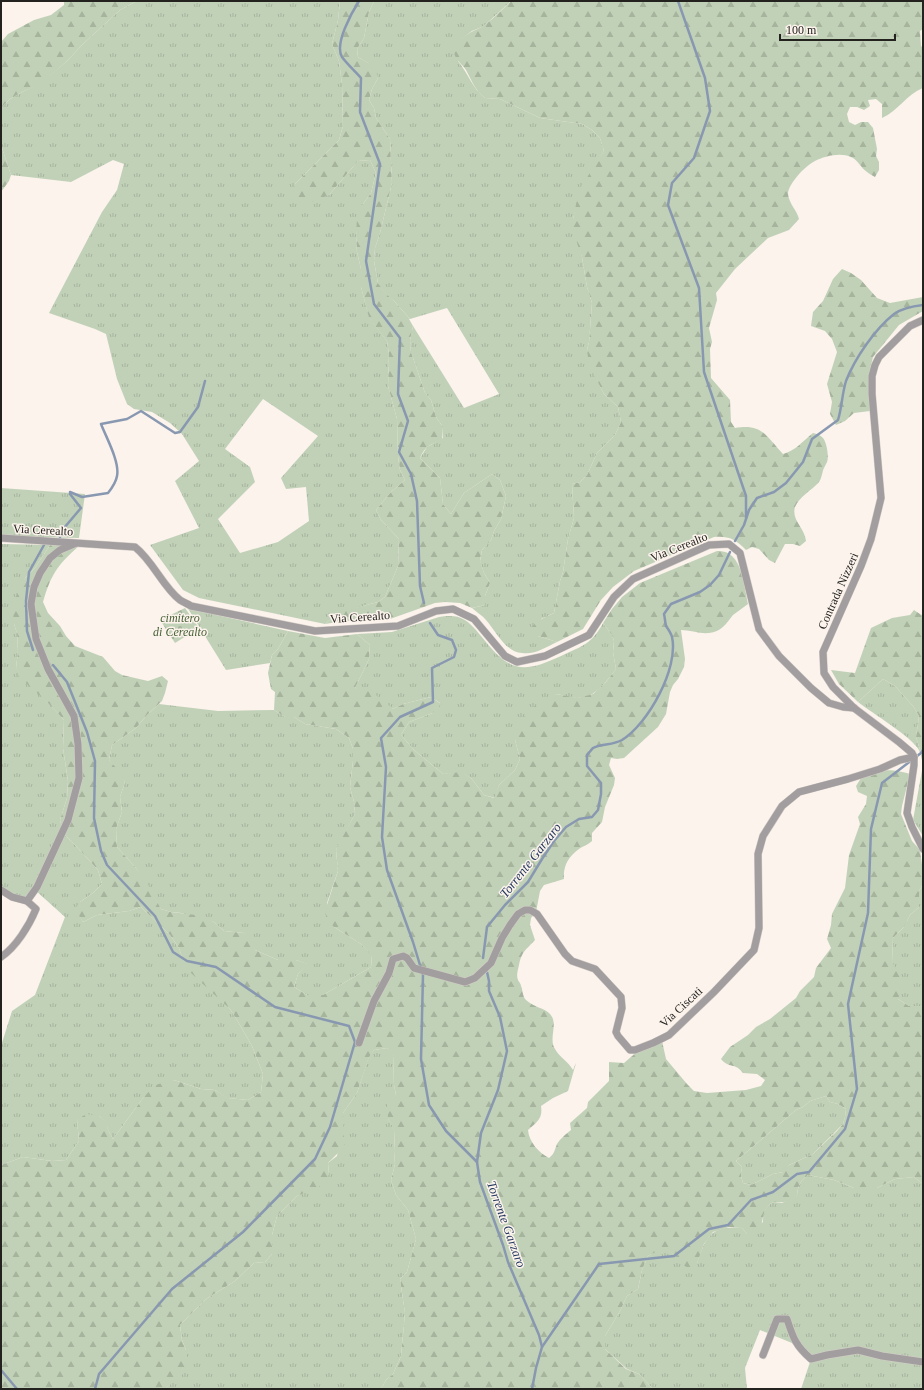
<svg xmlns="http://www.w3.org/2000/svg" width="924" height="1390" font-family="'Times New Roman',serif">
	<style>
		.grass { fill: url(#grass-tufts); fill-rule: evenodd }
		.forest { fill: url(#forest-firs); fill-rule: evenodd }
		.cemetery { fill: url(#cemetery-stones) }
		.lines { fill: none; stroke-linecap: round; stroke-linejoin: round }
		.stream { stroke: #8998b1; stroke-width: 2.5 }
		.minor-casing { stroke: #d4cdc7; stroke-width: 8 }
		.minor { stroke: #a29d9f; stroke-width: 7 }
		.labels { text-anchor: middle; stroke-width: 3; stroke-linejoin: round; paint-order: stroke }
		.street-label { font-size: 12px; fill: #24221f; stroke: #fbf3ec }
		.park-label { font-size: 12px; font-style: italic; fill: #486136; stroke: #fbf3ec }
		.water-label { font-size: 13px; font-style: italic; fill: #24385e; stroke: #fbf3ec }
	</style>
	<defs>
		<pattern id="grass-tufts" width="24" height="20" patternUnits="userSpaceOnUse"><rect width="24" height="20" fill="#c1d1b7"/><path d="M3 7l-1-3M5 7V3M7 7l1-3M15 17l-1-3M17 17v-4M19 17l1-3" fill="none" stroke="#a6b39d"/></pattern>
		<pattern id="forest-firs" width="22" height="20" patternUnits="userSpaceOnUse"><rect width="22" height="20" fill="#c1d1b7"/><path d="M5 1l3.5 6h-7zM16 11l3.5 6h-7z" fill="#a6b39d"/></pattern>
		<pattern id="cemetery-stones" width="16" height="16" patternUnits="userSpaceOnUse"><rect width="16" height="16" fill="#c1d1b7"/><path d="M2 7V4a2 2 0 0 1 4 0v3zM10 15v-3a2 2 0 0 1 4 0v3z" fill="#a6b39d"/></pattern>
	</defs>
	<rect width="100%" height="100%" fill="#fbf3ec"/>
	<g class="grass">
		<path d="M137,1H340L338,20L332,44L339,61L342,84L343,126L339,140L295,184L329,195L358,161L370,160L376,173L371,193L363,204L356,235L357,252L361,269V287L369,317L387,341L389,354L388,386L397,419L398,456L400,470L405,480L391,492L376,510L381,520L399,539L398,566L385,597L378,602L366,605L333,617L325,624L199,598L183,590L150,545L199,528L175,481L199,461L182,434L170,423L152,412L134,409L127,404L117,379L106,334L95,329L49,313L102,212L117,190L124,164L113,160L71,182L11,175L1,145V108L10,99L24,91L41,83L67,61L83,44L120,10ZM263,399L318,436L281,478L286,489L306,487L309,521L278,542L240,553L218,519L255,482L250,467L225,449Z"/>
		<path d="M374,1H511L484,26L472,31L461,39L458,61C468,73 472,88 485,98L500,99L540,118L582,124L592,130L600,138L604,151L592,172L577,204L573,219L582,257L587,287L592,303L589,342L587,350L598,382L604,394L618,407L621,422L615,435L597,453L587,475L580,482L572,484L574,518L568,539L563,572L560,581L554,613L541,619L538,636L557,642C546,647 535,655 522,653C505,652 496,631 486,620C482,615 476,612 472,608L485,605V596L490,583L484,573L480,561L482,550L491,540L494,531L501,519L506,496L500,480L492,474L464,493L451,514L443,504L440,478L420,458L427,447L443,438V427L436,417L431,400L425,393L411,352L410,340L413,326L464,408L499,394L447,308L410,319L394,301L386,295L378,283L374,261L375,248L380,233L392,183L390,139L376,118L374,108L369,100L372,89L378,78L368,63L358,57L357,49L364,38L369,12Z"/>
		<polygon points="1,488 85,494 79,538 1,536"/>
		<polygon points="1,544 50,545 35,568 25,578 14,624 17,633 18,651 16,668 64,720 63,748 68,781 67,798 60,820 64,834 75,845 98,870 102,884 93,893 80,902 79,914 83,922 97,915 129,911 141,907 170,935 179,948 183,960 230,1009 237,1020 252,1046 263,1074 261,1092 248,1100 227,1098 215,1090 201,1089 174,1080 143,1098 113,1139 108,1130 106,1122 99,1116 77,1120 79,1141 66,1160 52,1161 23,1157 1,1165 1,1046 12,1011 35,995 65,917 35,890 28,903 1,892"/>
		<polygon points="187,607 194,610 288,631 278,649 272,655 270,663 226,670"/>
		<path d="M446,616C451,616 457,616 461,618C469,621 476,630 481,636C509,671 520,675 561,656C582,646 592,644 603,623L612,635L614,641L613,652L616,669C606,682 595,698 577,698C570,698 563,695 556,694L515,740L520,759L515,770L499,785L495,798L484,795L471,778L461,773L443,774L414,750L401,735L409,722L433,713L440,703L431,697L403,704L393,709L382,702L355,688L369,659L370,645L357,634L392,632L439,617Z"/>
		<path d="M883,679L895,686L913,706L919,716L916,737L921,753H923V836L913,820L923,765C922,760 921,755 919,750C912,737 872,713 858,702Z"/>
		<polygon points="159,704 218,711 274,710 285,717 294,717 305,724 336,729 349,738 353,749 353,761 350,787 354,802 355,814 336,850 338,871 327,903 334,927 361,944 372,955 371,967 323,995 307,995 294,987 298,974 307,964 296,960 278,960 255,950 244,933 224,931 214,922 181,913 171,912 161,909 136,868 117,847 116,829 122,812 120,797 125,782 109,760 112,745 136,728 147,715"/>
		<polygon points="923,884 923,1006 909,1006 898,999 892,962 893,938 904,927 910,915 919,907 919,891"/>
		<polygon points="387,1048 393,1052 394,1085 396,1095 388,1119 395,1130 394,1151 395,1164 391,1180 396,1195 408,1210 416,1239 407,1272 400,1279 405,1313 401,1356 393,1374 386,1380 381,1389 165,1389 169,1385 186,1350 182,1340 180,1325 206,1299 235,1281 254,1263 265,1262 272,1254 272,1235 277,1216 297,1196 306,1191 329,1174 328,1163 337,1156 343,1122 343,1113 357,1093 369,1056 374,1050"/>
		<polygon points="826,1096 830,1102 838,1104 846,1109 845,1117 843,1124 813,1154 789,1165 783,1172 773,1174 751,1185 743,1183 741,1176 742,1167 736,1161 796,1110 803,1107 810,1101"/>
		<path d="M808,1175L834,1180L854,1188H877L895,1179L914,1177L923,1184V1389H801L810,1362L792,1343L760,1330L745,1368L747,1389H653L639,1374L627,1369L605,1349V1336L620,1311L627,1296L638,1289L642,1270L648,1256L664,1247L675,1255L697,1263C706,1237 711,1225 742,1228L747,1234L763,1222C763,1212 765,1207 773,1202L782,1203L797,1195C798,1186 800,1181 808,1175Z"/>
	</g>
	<g class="forest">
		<polygon points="64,1 137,1 120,10 83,44 67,61 41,84 24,91 10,99 1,108 1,42 8,34 34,20 51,15 64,5"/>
		<path d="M340,1H374L369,12L364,38L357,49L358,57C369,64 375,64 378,78L372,89L369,100L374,108L376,118L390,139L392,183L380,233L375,248L374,261L378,283L386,294L394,301L410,319H409L413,326L410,340L411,352L425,393L431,400L436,417L443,427L442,442C431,442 424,448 420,458L440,478L443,504L451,514L464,493L492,474L500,480L506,496L501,519L494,531L491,540L482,550L480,560L484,573L490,583L485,596V605L472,608L460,603L445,602L435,603L390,619L344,621L325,624L333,617L347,610L378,602L385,597L398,566L399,539L381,520L376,510L391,492L405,480L400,470L398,456L397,419L388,386L389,354L387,341L369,318L361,287V269L357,252L356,235L357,218L363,204L371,193L376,173L370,160L358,161L329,195L307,204L293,199L295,184L339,140L343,126L342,84L339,61L332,44L338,20Z"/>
		<path d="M511,1H923V29L920,31L921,46L923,48V88C907,94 898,111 882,118V104L876,99L868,100L870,106L864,110L857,107H850L847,114L849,122L855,125L861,122H868L873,128L877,149L876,156L879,162V170L875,177C872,175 869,174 867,172C861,168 858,160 851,157C841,152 824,156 815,161C806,165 788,184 788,194C789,204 797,210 799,219L789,230L768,238L735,269L716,293L717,300L709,328L712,342L710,349L711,378L730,400L731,422L735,428C762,423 766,436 783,454C795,451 803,441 813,433C817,434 820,435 823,438C827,443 829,457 827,462C826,464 825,466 824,468C822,472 822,478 819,482C812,490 799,497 795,507C791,520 805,528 806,541L800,546L793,544H785L775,563L769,560L759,549L752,547L746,550C735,539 729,536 714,537L634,571L613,587L601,600L583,629L557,642L538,636L530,630C536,620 544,618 554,613L560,581L563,572L568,539L574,518L572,484L580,482L587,475L597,453L615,435L621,422L618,407L604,394L589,365L587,350L589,342L592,303L587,287L582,257L573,231V219L579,190L604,151L600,138L592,130L582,124L540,118L500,99L485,98C474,89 472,81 466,70C462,64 455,60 454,52C453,38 475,31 483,26C490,22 505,7 511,1Z"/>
		<polygon points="1,145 11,175 9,181 1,192"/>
		<polygon points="842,269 851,273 861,280 877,298 890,303 923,297 923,311 899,325 873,357 868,378 870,411 854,413 845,421 836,425 830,414 832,402 827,384 837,352 832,339 825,331 811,326 813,312 823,301 833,279"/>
		<path d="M50,545L79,546C57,565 51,575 43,602L48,613L60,626L66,636L75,646L103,657L115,671L122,675L148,681L162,676L168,681L165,693L162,701L147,715L136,728L112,745L109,760L120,772L125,782L120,797L122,812L116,829L117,847L136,868L147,883L161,909L171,912L196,915L214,922L224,931L244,933L252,940L255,950L278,960H296L308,964L298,974L294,987L307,995H323L371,967L372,956L361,944L334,927L327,920L325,911L338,871L336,850L340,841L355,814L354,802L350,787L353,761V749L349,738L336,729L305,724L294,717H285L274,710L275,692L271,689L268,673L272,655L278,649L288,631L325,638L357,634L370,645L369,659L355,688L372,692L393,709L403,704L431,697L441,704L433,713L409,722L401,735L414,750L443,774L461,772L471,778L484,795L494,798L499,785L515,770L520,759L515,740L517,730L522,719L537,704L556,694L578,698L593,694L606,682L616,669L613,652L614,641L612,635L603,623L612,609L622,597L640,583L717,551C742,549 744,585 748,604C743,608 738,611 733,615C726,624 721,632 709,633C700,634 690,630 681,630L685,659L684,667L678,679L673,685L670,692L666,714L658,727L624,758L617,759L611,758L609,765L615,778L614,785L605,807L602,822L592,833V841C588,845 583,846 579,849C568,857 563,866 564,879L544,885L540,891L536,912L531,918L530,925L535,940C526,950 522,951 519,965C518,970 516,975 518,980C519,982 521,984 521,986C523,990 522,996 526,1000C533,1007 545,1008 550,1014C559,1024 548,1038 555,1049C559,1057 569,1062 573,1070L576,1063L568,1091L553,1098L541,1106C543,1119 537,1122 528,1130C529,1142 539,1153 549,1158C555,1153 554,1151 557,1144C560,1139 566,1134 571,1130L570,1123L587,1108L588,1102L609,1081V1062L624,1063L639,1050L662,1041L666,1059L687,1084L694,1091L707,1093L746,1090L761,1086L765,1080L757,1074L743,1073C735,1062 729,1069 721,1059L730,1047L748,1035L756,1027L770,1019L796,998L800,991L814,977L816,968L831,948L827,939L831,925L832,914L845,888L849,855L860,824L858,817L866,804L867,796L858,792L856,786L863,775C883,770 889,768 910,774L902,806L901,814L912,841L920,850L923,872V884L919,891V907L910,915L904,927L893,938L892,962L900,977L903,986L898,999L909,1006H923V1184L914,1177L895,1179L877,1188H854L834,1180L808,1175C800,1181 798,1186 797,1195C789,1202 784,1203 773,1202C758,1212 767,1223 755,1236L747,1234L742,1228L729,1227L713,1232L704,1244L697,1263L689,1268L678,1263L675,1255L664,1248L648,1256L642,1270L638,1289L627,1296L620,1311L605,1336V1349L626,1369L639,1374L653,1389H381L386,1380L393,1374L401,1356L405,1313L400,1279L407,1272L416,1239L408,1210L396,1195L391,1180L395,1164L394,1151L395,1131L388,1119L387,1104L396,1095L394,1085L393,1053L387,1048L374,1050L369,1057L357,1093L343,1113L344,1147L328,1163L329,1174L320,1186L297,1196L277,1216L272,1235V1254L265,1262L254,1263L235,1281L206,1299L180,1325L182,1340L186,1350L188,1364L183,1374L165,1389H1V1165L23,1157L52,1161L66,1160L79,1141L77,1120L86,1114L99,1116L107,1122L108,1130L113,1139L143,1098L155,1085L174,1080L201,1089L215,1090L228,1098L248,1100L261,1092L263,1074L252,1046L237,1020L230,1009L191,973L183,960L179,948L170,935L141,907L129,911L97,915L83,922L75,909L80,902L93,893L102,884L98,870L75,845L64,834L60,820L67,798L68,781L63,748L64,720L48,703L19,677L16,668L18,651L17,633L14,624L13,613L15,599L25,578L35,568ZM826,1096L830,1102L838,1104L846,1109L845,1117L843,1124L837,1131L813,1154L789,1165L782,1170L783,1172L773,1174L751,1185L743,1183L741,1176L742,1167L736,1161L796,1110L803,1107L810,1101Z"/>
		<polygon points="914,610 923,616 923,753 921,753 916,737 919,716 913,706 895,686 883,679 858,702 839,684 831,670 855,673 871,628 892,618 910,615"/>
	</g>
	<polygon class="cemetery" points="185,608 199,628 175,643 160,620"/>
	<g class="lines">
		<g class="stream">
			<path d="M359,1C352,12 334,44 342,57C347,64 355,71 361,78L360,112L380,164L366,261L374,304L400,338L398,394L408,421L399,452L411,474L417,501L420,586L424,603"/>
			<polyline points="678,1 705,78 710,111 694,158 672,183 668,205 699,288 704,372 746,496 746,518"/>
			<path d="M60,537L64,528L81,508L70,494V492L82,497L108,493C112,488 116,482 117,476C120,462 106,437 101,424L127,419L141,411L175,433L180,432L198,407L205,381"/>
			<path d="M735,541L744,525L749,510L757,498L774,492L786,483L803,462L812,439L838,420C842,407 842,394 846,381C855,358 875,329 894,314C901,309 914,306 923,305"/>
			<polyline points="430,623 438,635 452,640 456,650 454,657 432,668 433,702 400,717 381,738 386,767 382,837 387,870 413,942 423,975 421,1059 429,1105 446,1131 477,1162"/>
			<polyline points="33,650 27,631 26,601 29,572 44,545"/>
			<polyline points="53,665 67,682 87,732 95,761 94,818 101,851 107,865 155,916 173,952 187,961 216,967 275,1007 349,1026 355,1042 330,1127 315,1159 243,1232 172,1289 99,1374 95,1389"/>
			<path d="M483,958L487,927L505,905L528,882L542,859L554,841L566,827L579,819L592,817L598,810L601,794V783L587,766V755C589,753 591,750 593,748C600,744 614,745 622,740C648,724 679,668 672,637C671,633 668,629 666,626C665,622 665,618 664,614L671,604L700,592L710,585L719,575L730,552"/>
			<polyline points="487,972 489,981 489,991 500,1017 507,1051 498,1090 481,1133 477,1162 480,1182 503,1245 508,1262 539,1335 542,1347 536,1368 532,1389"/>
			<polyline points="542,1347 599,1264 674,1256 709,1229 728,1225 751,1200 773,1192 797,1174 809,1172 845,1129 857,1089 848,1004 868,913 871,829 882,783 921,753 923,750"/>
			<polyline points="1,1370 17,1389"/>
		</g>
		<g class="minor-casing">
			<g id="minor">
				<polyline points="923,320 910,326 879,357 875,365 872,376 872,394 881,498 871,539 861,566 823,652 824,673 833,687 854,708 899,742 912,753 914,757 914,765 907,813 912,827 923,849"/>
				<path d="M1,538L135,547C153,561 163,587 180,600C183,602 188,604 191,606L315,631L398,626L436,611L453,609L474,619L505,656L517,662L545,656L589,635L614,597L633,579L709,545L729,544L740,553L759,629L779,656L811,688L829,703L843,707L854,708"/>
				<path d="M1,890L12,897L27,901L36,909C29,926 16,947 1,957"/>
				<polyline points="27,901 37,887 68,820 79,778 78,744 74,716 48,669 36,639 31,604 34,587 40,573 50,558 60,550 74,544"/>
				<polyline points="359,1043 374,1001 389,973 393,959 403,956 407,958 414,968 465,982 475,978 491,963 502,938 510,925 518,914 525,910 530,910 537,914 565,954 572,961 595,969 621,997 622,1008 616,1032 618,1036 630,1050 635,1050 653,1043 669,1035 714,992 754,950 759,928 758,854 763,836 782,806 799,792 848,779 880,769 900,760 914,757"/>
				<path d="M763,1355L777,1319H787C793,1338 796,1346 811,1359L827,1355L858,1350L882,1356L923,1362"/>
			</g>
		</g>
		<use href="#minor" class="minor"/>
	</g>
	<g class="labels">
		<g class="street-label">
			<text transform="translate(43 530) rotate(3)" y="4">Via Cerealto</text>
			<text transform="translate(679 547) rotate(-22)" y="4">Via Cerealto</text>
			<text transform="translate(838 591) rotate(-66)" y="4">Contrada Nizzeri</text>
			<text transform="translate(360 617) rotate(-4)" y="4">Via Cerealto</text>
			<text transform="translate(681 1007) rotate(-43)" y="4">Via Ciscati</text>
		</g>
		<g class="park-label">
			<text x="180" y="622">cimitero<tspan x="180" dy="14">di Cerealto</tspan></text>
		</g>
		<g class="water-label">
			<text transform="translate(530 860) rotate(-52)" y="5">Torrente Garzaro</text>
			<text transform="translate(507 1224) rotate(70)" y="5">Torrente Garzaro</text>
		</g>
	</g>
	<rect width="924" height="1390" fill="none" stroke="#24221f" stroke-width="4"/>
	<path d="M780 34v6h115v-6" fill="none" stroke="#24221f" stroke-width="2"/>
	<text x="786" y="34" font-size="12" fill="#24221f" stroke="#fbf3ec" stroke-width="3" paint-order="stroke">100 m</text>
</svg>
